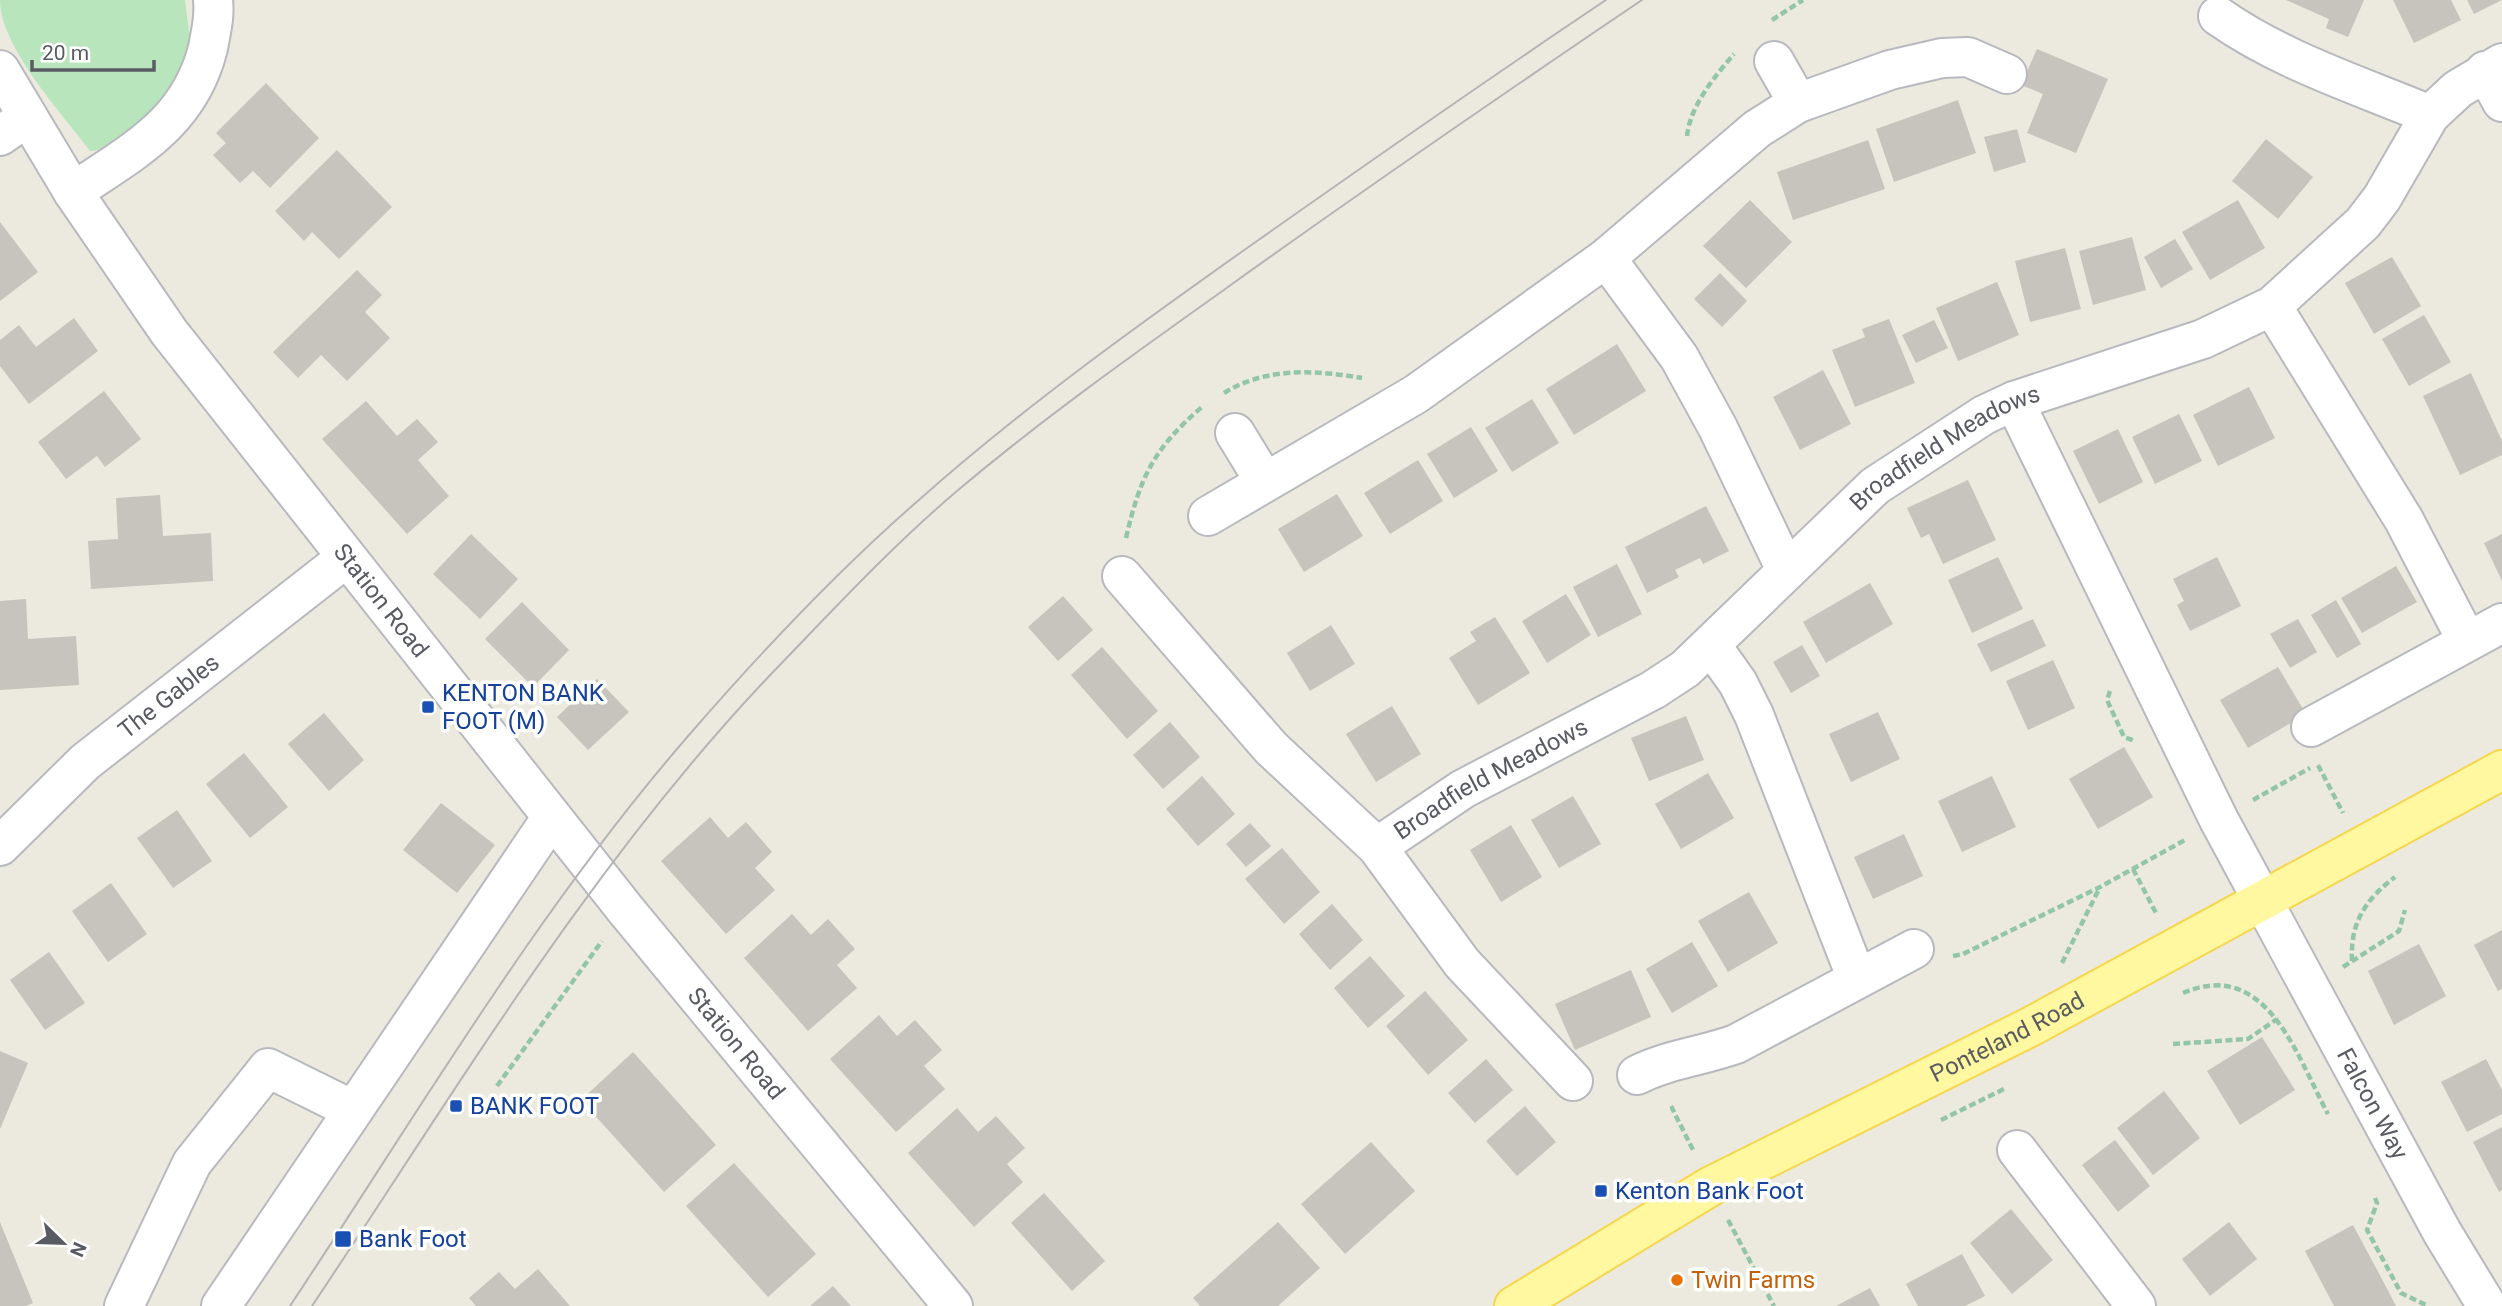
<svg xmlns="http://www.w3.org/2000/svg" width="2502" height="1306" font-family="Roboto,sans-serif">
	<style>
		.green { fill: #b9e5bd }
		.building { fill: #c6c4bc }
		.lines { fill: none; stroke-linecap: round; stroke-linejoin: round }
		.minor-casing { stroke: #b7b9bf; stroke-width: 42 }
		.major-casing { stroke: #f6d64d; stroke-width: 42 }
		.path { stroke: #92c6a6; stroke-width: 4.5; stroke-dasharray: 7 3.5; stroke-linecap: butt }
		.minor { stroke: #fff; stroke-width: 38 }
		.major { stroke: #fff8a0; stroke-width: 38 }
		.tram { stroke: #b3b4b4; stroke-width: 2 }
		.transit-dot { fill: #1a4fb4; stroke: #fff; stroke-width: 2.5 }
		.food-dot { fill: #e8710a; stroke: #fff; stroke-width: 2.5 }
		.labels { text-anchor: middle; stroke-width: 7; stroke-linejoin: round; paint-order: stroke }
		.street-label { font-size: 24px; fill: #585b61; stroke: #fff }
		.transit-label { font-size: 24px; fill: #164399; stroke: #fff; text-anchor: start }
		.food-label { font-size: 24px; fill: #c56008; stroke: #fff; text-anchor: start }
	</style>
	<rect width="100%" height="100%" fill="#eceade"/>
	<path class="green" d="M0,0H185L190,39L175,103L138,147L90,151C62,113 0,47 0,0Z"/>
	<g class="building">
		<polygon points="2286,0 2364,0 2348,37 2326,28 2329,19"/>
		<polygon points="2393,0 2451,0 2461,20 2414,43"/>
		<polygon points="2467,0 2502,0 2474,14"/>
		<polygon points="2037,49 2108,79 2076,153 2027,133 2043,94 2021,85"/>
		<polygon points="266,83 319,138 270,188 253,171 240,183 213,155 226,143 216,133"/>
		<polygon points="1958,100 1976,153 1894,182 1876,129"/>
		<polygon points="2017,129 2026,162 1994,172 1984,137"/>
		<polygon points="2266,139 2313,177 2278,219 2232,181"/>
		<polygon points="1868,140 1885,189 1793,220 1777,172"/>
		<polygon points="337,150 392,207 339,259 312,232 304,241 275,211"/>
		<polygon points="1750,200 1792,242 1746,288 1703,246"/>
		<polygon points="2238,200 2265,248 2210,280 2182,232"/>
		<polygon points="0,222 38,272 0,301"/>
		<polygon points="2132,237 2146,290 2093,305 2079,251"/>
		<polygon points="2175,239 2193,269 2161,288 2144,257"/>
		<polygon points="2065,248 2081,309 2030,322 2015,261"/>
		<polygon points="2392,257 2421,306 2374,334 2345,283"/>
		<polygon points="357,270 382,295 365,312 390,338 347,381 321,355 298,378 273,352"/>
		<polygon points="1720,273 1747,301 1722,327 1694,299"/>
		<polygon points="1997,282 2019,335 1958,361 1936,308"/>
		<polygon points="2424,315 2451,362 2409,386 2382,339"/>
		<polygon points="74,318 98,351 29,404 0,366 0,340 19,325 36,347"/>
		<polygon points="1889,319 1915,383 1855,407 1832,350 1865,337 1862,329"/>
		<polygon points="1934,320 1948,348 1916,363 1902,335"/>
		<polygon points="1617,344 1646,391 1574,435 1546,389"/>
		<polygon points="1823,370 1851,424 1800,450 1773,397"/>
		<polygon points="2471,373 2502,441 2502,455 2460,475 2423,396"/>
		<polygon points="2249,387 2275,438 2218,466 2193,415"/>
		<polygon points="104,391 141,439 105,467 97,456 66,479 38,442"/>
		<polygon points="1532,399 1559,443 1512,472 1485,428"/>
		<polygon points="366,401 397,436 417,419 438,442 418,460 449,496 407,534 322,439"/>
		<polygon points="2179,414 2202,461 2155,484 2132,437"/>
		<polygon points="1471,427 1498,471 1454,498 1427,454"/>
		<polygon points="2118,429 2143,482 2099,504 2073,451"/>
		<polygon points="1418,460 1443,501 1390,534 1364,493"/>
		<polygon points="1968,480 1996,540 1943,564 1929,534 1921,538 1907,508"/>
		<polygon points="1337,494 1363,536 1304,572 1278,529"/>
		<polygon points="160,495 163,536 211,533 213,581 91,589 88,541 118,539 116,498"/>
		<polygon points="1706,506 1729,551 1703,564 1700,558 1675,570 1679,577 1647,593 1625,547"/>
		<polygon points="471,534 518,579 480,619 433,574"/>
		<polygon points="2502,534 2502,581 2484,543"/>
		<polygon points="1998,557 2023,609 1972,633 1948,580"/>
		<polygon points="2217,557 2241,606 2190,631 2177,605 2184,601 2173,579"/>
		<polygon points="1617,564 1642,614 1598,637 1573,587"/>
		<polygon points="2396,566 2417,602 2362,633 2341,598"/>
		<polygon points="1870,583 1893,624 1826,663 1803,622"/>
		<polygon points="1566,594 1591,635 1547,663 1522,621"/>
		<polygon points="1063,596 1093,630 1058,661 1028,627"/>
		<polygon points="26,599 28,639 76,636 79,685 0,690 0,601"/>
		<polygon points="2336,600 2361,644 2337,658 2311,615"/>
		<polygon points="522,602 569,650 533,687 485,639"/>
		<polygon points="1495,617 1530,673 1478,705 1449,658 1476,641 1470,632"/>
		<polygon points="2033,619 2046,646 1991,672 1977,644"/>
		<polygon points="2298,619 2317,652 2290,668 2270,634"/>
		<polygon points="1331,625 1355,664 1310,691 1287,653"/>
		<polygon points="1802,645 1820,676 1791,693 1773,662"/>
		<polygon points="1102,647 1158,711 1127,739 1071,675"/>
		<polygon points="2053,660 2075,708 2028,730 2006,681"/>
		<polygon points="2278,667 2306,714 2248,748 2220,700"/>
		<polygon points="597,679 629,712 588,750 557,717"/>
		<polygon points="1392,706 1421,754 1376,782 1346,734"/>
		<polygon points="1878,712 1900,759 1851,782 1829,734"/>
		<polygon points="324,713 364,760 329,791 288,744"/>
		<polygon points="1686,716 1704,760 1649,781 1631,738"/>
		<polygon points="1170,722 1200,757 1163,789 1133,755"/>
		<polygon points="2124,747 2153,797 2098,829 2069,779"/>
		<polygon points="244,753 288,807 250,838 206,784"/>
		<polygon points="1708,773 1734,818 1681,849 1655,804"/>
		<polygon points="1202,776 1235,814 1198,846 1166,809"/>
		<polygon points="1992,776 2016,827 1962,852 1938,801"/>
		<polygon points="1573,796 1601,844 1559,868 1531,820"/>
		<polygon points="441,803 495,845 457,893 403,850"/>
		<polygon points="177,810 212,861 173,888 137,838"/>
		<polygon points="710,817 728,838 746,822 772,852 755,868 775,890 726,934 661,861"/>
		<polygon points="1250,823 1271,846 1246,867 1226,844"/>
		<polygon points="1511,825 1542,877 1501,902 1470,850"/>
		<polygon points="1904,834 1923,876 1873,899 1854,857"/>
		<polygon points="1282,848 1320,892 1284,924 1245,879"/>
		<polygon points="111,883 147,934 108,962 72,911"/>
		<polygon points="1749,892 1778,943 1728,972 1698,921"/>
		<polygon points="1332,904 1363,940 1330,970 1299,934"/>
		<polygon points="792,914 811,935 828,919 855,949 837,965 857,988 808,1031 744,958"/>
		<polygon points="2502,930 2502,989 2498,991 2474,945"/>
		<polygon points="1692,942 1718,986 1672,1013 1646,969"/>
		<polygon points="2419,944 2446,996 2394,1025 2368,971"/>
		<polygon points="49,952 85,1003 45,1030 10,980"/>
		<polygon points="1370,956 1405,996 1368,1028 1334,988"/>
		<polygon points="1631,970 1651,1017 1575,1050 1555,1004"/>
		<polygon points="1425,991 1468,1040 1428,1075 1386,1026"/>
		<polygon points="879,1015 897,1036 915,1020 942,1050 924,1066 945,1089 896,1132 830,1059"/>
		<polygon points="2262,1037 2295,1090 2240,1125 2207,1071"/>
		<polygon points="0,1051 28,1063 0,1129"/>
		<polygon points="633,1052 716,1145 664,1192 581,1100"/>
		<polygon points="1486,1059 1513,1090 1475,1123 1448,1093"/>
		<polygon points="2486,1059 2502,1090 2502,1114 2467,1132 2441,1082"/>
		<polygon points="2164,1091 2200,1138 2153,1175 2117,1128"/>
		<polygon points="1525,1106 1556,1142 1517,1176 1486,1141"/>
		<polygon points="957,1108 978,1132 996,1116 1025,1148 1007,1164 1023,1182 974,1227 908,1153"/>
		<polygon points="2502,1127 2502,1190 2499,1192 2473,1142"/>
		<polygon points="2115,1140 2150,1186 2118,1212 2082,1165"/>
		<polygon points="1371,1142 1415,1191 1345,1254 1301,1204"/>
		<polygon points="734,1163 816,1254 768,1297 686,1206"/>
		<polygon points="1044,1193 1105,1261 1072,1291 1011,1223"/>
		<polygon points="2011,1209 2053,1260 2012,1294 1970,1243"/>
		<polygon points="0,1222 33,1303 26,1306 0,1306"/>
		<polygon points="1278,1222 1320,1268 1278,1306 1200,1306 1193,1298"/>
		<polygon points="2229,1222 2257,1259 2210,1296 2182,1259"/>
		<polygon points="2353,1225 2383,1281 2396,1306 2334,1306 2305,1251"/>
		<polygon points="1962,1254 1985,1296 1965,1306 1918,1306 1906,1284"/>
		<polygon points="538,1269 570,1306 476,1306 469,1298 499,1272 515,1289"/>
		<polygon points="833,1286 851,1306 810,1306"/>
		<polygon points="1870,1288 1880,1306 1836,1306"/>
	</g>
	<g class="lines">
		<g class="minor-casing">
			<g id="minor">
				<path d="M2218,16C2282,61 2358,85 2430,115"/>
				<polyline points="1774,61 1798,103"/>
				<path id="s1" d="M0,70L73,192L169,332L625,909L953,1306"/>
				<polyline points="2485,71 2502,102"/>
				<polyline points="0,136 27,117"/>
				<path d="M73,192C133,151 189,124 208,48C211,31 215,17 213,0"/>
				<polyline points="1606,258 1679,357 1718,428 1786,570"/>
				<polyline points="2272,306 2404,520 2467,641"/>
				<path id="s2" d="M2014,401L2219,820L2442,1232L2487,1306"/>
				<polyline points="1235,433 1265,482"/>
				<polyline points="1208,516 1416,394 1606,258 1757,129 1798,103 1890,70 1942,58 1968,57 2007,74"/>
				<polyline points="1122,576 1271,748 1377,847 1462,963 1573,1081"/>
				<polyline points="1711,645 1738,683 1754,715 1857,979"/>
				<polyline points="2311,727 2502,623"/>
				<path id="s3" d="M0,846L85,762L346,558"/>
				<path id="s4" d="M1377,847L1463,789L1653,690L1685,669L1875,486L1984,415L2014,401L2203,339L2272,306L2363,223L2382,198L2430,115L2458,89L2502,63"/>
				<path d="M1637,1075C1669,1059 1703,1056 1736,1044L1914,949"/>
				<polyline points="2017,1150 2136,1306"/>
				<polyline points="124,1306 192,1163 268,1068 353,1110"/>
				<polyline points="221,1306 552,817"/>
			</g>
		</g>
		<g class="major-casing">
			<g id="major">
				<path id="s5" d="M1514,1306L1711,1186L2030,1027L2502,770"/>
			</g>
		</g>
		<g class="path">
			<polyline points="1772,20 1803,0"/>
			<path d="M1687,136C1690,106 1715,76 1734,54"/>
			<path d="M1224,393C1265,367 1316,370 1362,378"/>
			<path d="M1126,538C1140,477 1154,448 1202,407"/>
			<polyline points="2110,691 2107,700 2124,737 2135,741"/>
			<polyline points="2318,765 2343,813"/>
			<polyline points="2253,800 2310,768"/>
			<polyline points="2133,869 2156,913"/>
			<polyline points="1953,956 1963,954 2100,887 2185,840"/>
			<path d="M2352,961C2350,923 2365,900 2395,877"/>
			<polyline points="2062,963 2100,887"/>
			<polyline points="2343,967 2399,931 2405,910"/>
			<path d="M2183,993C2267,957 2297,1057 2328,1114"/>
			<polyline points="2173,1044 2248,1039 2277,1019"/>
			<polyline points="497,1086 602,941"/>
			<polyline points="1674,1107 1672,1108 1693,1150"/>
			<polyline points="1941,1120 2006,1088"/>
			<polyline points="2375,1198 2377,1203 2367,1230 2401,1293 2428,1306"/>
			<polyline points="1728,1220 1774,1306"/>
		</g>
		<use href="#minor" class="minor"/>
		<use href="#major" class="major"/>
		<g class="tram">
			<path d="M290,1306C418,1113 537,910 689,735C761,652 837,571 920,499C1026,405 1141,323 1257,241C1372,160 1488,79 1606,0"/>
			<path d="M312,1306C457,1089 593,860 774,671C833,610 892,546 957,491C1041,420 1131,356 1221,292C1360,192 1500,96 1642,0"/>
		</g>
	</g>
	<g class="transit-dot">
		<rect x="421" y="700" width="14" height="14" rx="3.5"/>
		<rect x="449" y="1099" width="14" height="14" rx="3.5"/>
		<rect x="1594" y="1184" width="14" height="14" rx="3.5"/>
		<rect x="334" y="1230" width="18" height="18" rx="3.5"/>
	</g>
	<circle class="food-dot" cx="1677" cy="1280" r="7"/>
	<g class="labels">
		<g class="street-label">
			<text dy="8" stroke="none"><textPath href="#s4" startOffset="700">Broadfield Meadows</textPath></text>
			<text dy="8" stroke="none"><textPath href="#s1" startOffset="654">Station Road</textPath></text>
			<text dy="8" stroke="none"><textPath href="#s3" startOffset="226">The Gables</textPath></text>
			<text dy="8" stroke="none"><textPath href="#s4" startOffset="133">Broadfield Meadows</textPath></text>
			<text dy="8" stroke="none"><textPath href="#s5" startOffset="562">Ponteland Road</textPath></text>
			<text dy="8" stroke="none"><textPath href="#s1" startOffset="1222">Station Road</textPath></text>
			<text dy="8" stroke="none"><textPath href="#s2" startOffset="789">Falcon Way</textPath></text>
		</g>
		<g class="transit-label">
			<text x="442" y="701">KENTON BANK<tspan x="442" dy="28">FOOT (M)</tspan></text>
			<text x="470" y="1114">BANK FOOT</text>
			<text x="1615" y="1199">Kenton Bank Foot</text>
			<text x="359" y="1247">Bank Foot</text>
		</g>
		<g class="food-label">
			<text x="1691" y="1288">Twin Farms</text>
		</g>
	</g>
	<g transform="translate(63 1243) rotate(113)" stroke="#ffffff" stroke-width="5" paint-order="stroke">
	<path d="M0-5L12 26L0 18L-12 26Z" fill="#585b61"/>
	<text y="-10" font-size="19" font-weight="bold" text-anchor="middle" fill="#585b61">N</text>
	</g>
	<path d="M32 60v10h122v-10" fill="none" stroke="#585b61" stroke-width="3.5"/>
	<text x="42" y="60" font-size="21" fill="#585b61" stroke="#ffffff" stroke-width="5" paint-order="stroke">20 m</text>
</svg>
